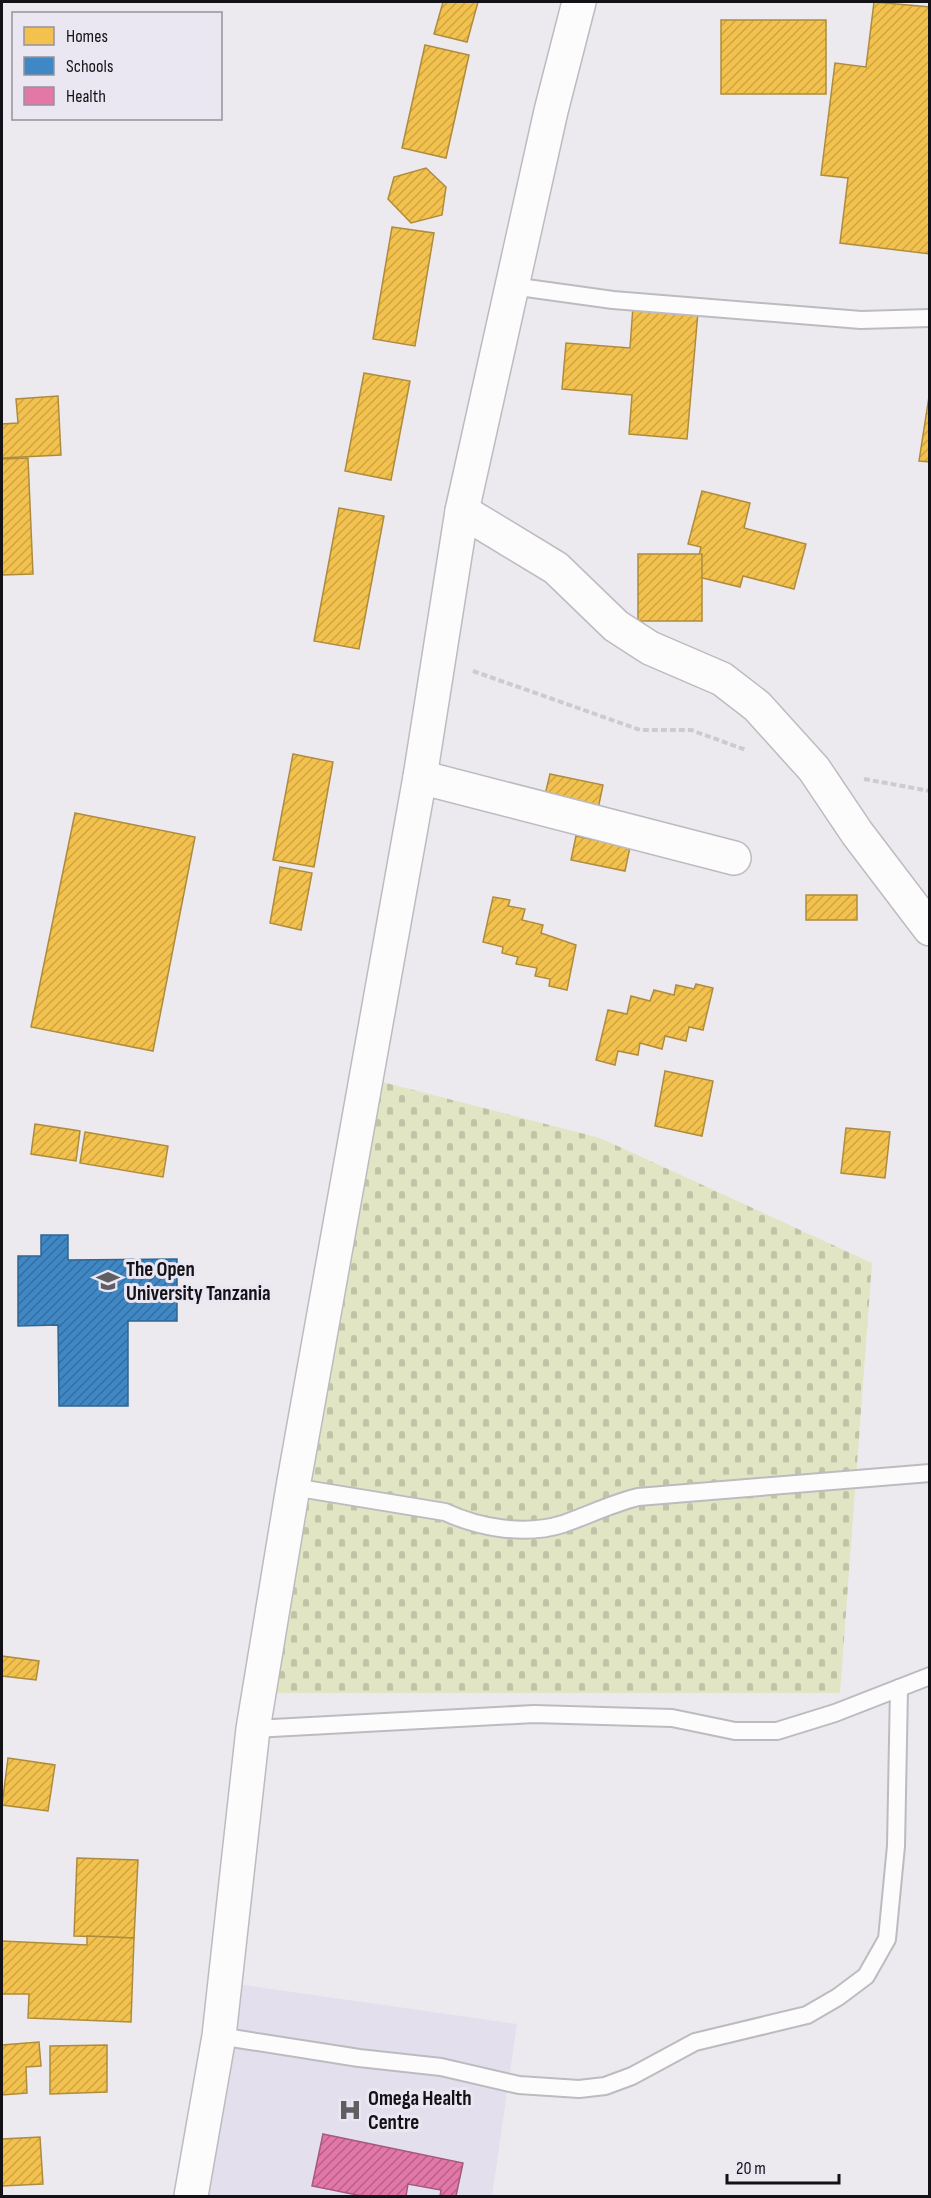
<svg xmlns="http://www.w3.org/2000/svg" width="931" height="2198" font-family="'Sofia Sans Condensed',sans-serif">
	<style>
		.built { fill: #e4dfec }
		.cemetery { fill: url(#cemetery-stones) }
		.homes { fill: url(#homes-hatch); stroke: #af8c3d; stroke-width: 1.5 }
		.schools { fill: url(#schools-hatch); stroke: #326590; stroke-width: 1.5 }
		.health { fill: url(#health-hatch); stroke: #a5597c; stroke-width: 1.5 }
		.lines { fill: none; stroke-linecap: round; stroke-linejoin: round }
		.service-casing { stroke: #bdbbbf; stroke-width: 20 }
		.minor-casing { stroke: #bdbbbf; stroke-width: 36 }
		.path { stroke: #ccccce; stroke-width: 4; stroke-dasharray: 6 3; stroke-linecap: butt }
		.service { stroke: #fcfcfd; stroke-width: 16 }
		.minor { stroke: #fcfcfd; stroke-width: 33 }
		.labels { text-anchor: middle; stroke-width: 6; stroke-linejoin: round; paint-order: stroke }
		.poi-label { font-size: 21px; font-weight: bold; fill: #131216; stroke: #ebe7f2; text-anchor: start }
	</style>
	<defs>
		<pattern id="cemetery-stones" width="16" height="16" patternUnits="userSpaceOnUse" patternTransform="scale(1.5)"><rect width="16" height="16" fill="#e2e5c3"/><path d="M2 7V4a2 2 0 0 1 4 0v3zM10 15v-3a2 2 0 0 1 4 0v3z" fill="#c1c3a7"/></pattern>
		<pattern id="homes-hatch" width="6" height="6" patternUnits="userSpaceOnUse" patternTransform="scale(1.5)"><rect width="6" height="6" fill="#f2c14e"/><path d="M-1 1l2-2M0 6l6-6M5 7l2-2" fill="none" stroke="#cfa543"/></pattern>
		<pattern id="schools-hatch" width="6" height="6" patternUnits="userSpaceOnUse" patternTransform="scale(1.5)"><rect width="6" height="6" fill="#3f88c5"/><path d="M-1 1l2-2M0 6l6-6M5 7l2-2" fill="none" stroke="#346e9f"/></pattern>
		<pattern id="health-hatch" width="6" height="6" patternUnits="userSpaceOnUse" patternTransform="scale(1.5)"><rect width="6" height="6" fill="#e377a8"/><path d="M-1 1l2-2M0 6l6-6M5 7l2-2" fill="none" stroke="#b76088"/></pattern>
	</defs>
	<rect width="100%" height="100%" fill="#eceaef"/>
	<polygon class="built" points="215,1981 517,2024 492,2196 183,2196"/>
	<polygon class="cemetery" points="351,1074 600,1138 872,1263 840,1693 249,1693"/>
	<g class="homes">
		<polygon points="443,2 478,2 467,42 434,34"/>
		<polygon points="874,2 930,7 930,254 840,243 848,178 821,175 835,63 866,67"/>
		<rect x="721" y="20" width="105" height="74"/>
		<polygon points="425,45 469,55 446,158 402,148"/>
		<polygon points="426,168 446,187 442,215 411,223 388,199 394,177"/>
		<polygon points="392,227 434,233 415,346 373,339"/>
		<polygon points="633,306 698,312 687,439 629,434 632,395 562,389 566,343 630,348"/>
		<polygon points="364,373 410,381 391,480 345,471"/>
		<polygon points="930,390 930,462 919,461"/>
		<polygon points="58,396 61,455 2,458 2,424 18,423 16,399"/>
		<polygon points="28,458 33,574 2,575 2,459"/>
		<polygon points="702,491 750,503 744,528 806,544 794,589 743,576 740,587 694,576 701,547 688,544"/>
		<polygon points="339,508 384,516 359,649 314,641"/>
		<rect x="638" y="554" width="64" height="67"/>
		<polygon points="293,754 333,762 314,867 273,860"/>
		<polygon points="550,774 603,785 598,809 544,799"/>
		<polygon points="75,813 195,837 153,1051 31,1027"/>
		<polygon points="576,836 630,847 625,871 571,860"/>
		<polygon points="280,867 312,873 301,930 270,923"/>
		<rect x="806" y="895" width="51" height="25"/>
		<polygon points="493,897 510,900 508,906 525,909 522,920 543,925 541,933 576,945 567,990 549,986 550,979 535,976 537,968 516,964 518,957 502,953 503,947 483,942"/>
		<polygon points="696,984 713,988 703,1030 689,1027 686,1041 665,1036 662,1049 640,1043 638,1055 618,1051 615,1065 596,1060 608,1010 627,1014 631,996 650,1001 654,990 674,995 676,985 694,989"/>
		<polygon points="665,1071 713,1081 702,1136 655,1126"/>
		<polygon points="35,1124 80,1131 76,1161 31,1154"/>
		<polygon points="846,1128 890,1132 885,1178 841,1173"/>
		<polygon points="85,1132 168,1146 163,1177 80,1163"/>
		<polygon points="2,1656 39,1661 36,1680 2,1676"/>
		<polygon points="8,1758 55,1765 48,1811 2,1805"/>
		<polygon points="77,1858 138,1860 134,1938 74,1936"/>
		<polygon points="87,1936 134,1938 131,2022 28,2018 29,1994 2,1994 2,1941 87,1945"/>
		<polygon points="39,2042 41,2066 26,2067 27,2093 2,2095 2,2045"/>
		<polygon points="107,2045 107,2092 50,2094 50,2046"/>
		<polygon points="40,2137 43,2184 2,2186 2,2139"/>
	</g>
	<polygon class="schools" points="41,1235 68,1235 68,1260 177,1259 177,1321 128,1321 128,1406 59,1406 58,1325 18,1326 18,1256 41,1256"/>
	<polygon class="health" points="323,2134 463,2163 456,2196 440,2196 441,2190 408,2184 406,2196 362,2196 312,2186"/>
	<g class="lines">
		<g class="service-casing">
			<g id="service">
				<polyline points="512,286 613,300 861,320 930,318"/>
				<path d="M293,1487L445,1512C480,1528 525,1536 563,1524C589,1515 610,1504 638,1497L930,1473"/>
				<polyline points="253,1729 534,1714 672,1718 735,1731 777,1731 835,1713 930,1676"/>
				<polyline points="219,2036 359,2058 441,2067 519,2085 579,2089 605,2086 632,2076 695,2042 807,2015 838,1997 866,1976 887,1939 896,1846 899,1688"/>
			</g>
		</g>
		<g class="minor-casing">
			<g id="minor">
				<polyline points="462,511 556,568 616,626 650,648 722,679 757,706 814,769 857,833 930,929"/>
				<polyline points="420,777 734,858"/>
				<polyline points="191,2196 219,2036 253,1729 293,1487 420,777 462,511 551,111 579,2"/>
			</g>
		</g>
		<g class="path">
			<polyline points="473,671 640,730 691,730 746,750"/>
			<polyline points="864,779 930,791"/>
		</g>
		<use href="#service" class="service"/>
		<use href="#minor" class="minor"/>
	</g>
	<defs>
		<g id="school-bare" transform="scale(1.8)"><path d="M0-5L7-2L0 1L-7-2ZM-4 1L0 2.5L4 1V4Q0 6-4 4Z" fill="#5f5e62" stroke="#ebe7f2" stroke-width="2.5" paint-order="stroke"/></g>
		<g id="hospital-bare" transform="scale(1.8)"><path d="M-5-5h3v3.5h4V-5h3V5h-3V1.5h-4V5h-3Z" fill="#5f5e62" stroke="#ebe7f2" stroke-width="2.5" paint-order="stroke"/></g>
	</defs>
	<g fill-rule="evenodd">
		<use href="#school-bare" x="108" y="1281"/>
		<use href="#hospital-bare" x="350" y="2110"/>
	</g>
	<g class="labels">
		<g class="poi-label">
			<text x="126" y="1276">The Open<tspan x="126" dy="24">University Tanzania</tspan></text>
			<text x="368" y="2105">Omega Health<tspan x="368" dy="24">Centre</tspan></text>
		</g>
	</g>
	<rect width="931" height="2198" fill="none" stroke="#131216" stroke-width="6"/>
	<rect x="12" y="12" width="210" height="108" fill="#ebe7f2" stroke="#95929a" stroke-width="1.5"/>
	<rect x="24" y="27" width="30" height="18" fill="#f2c14e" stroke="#95929a" stroke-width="1.5"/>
	<text x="66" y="42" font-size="18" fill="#131216">Homes</text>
	<rect x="24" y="57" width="30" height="18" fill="#3f88c5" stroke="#95929a" stroke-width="1.5"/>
	<text x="66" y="72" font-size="18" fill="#131216">Schools</text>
	<rect x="24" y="87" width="30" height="18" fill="#e377a8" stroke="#95929a" stroke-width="1.5"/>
	<text x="66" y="102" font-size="18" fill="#131216">Health</text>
	<path d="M727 2174v9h112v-9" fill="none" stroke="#131216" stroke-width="3"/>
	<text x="736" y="2174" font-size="18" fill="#131216" stroke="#ebe7f2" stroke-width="4.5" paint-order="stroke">20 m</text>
</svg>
